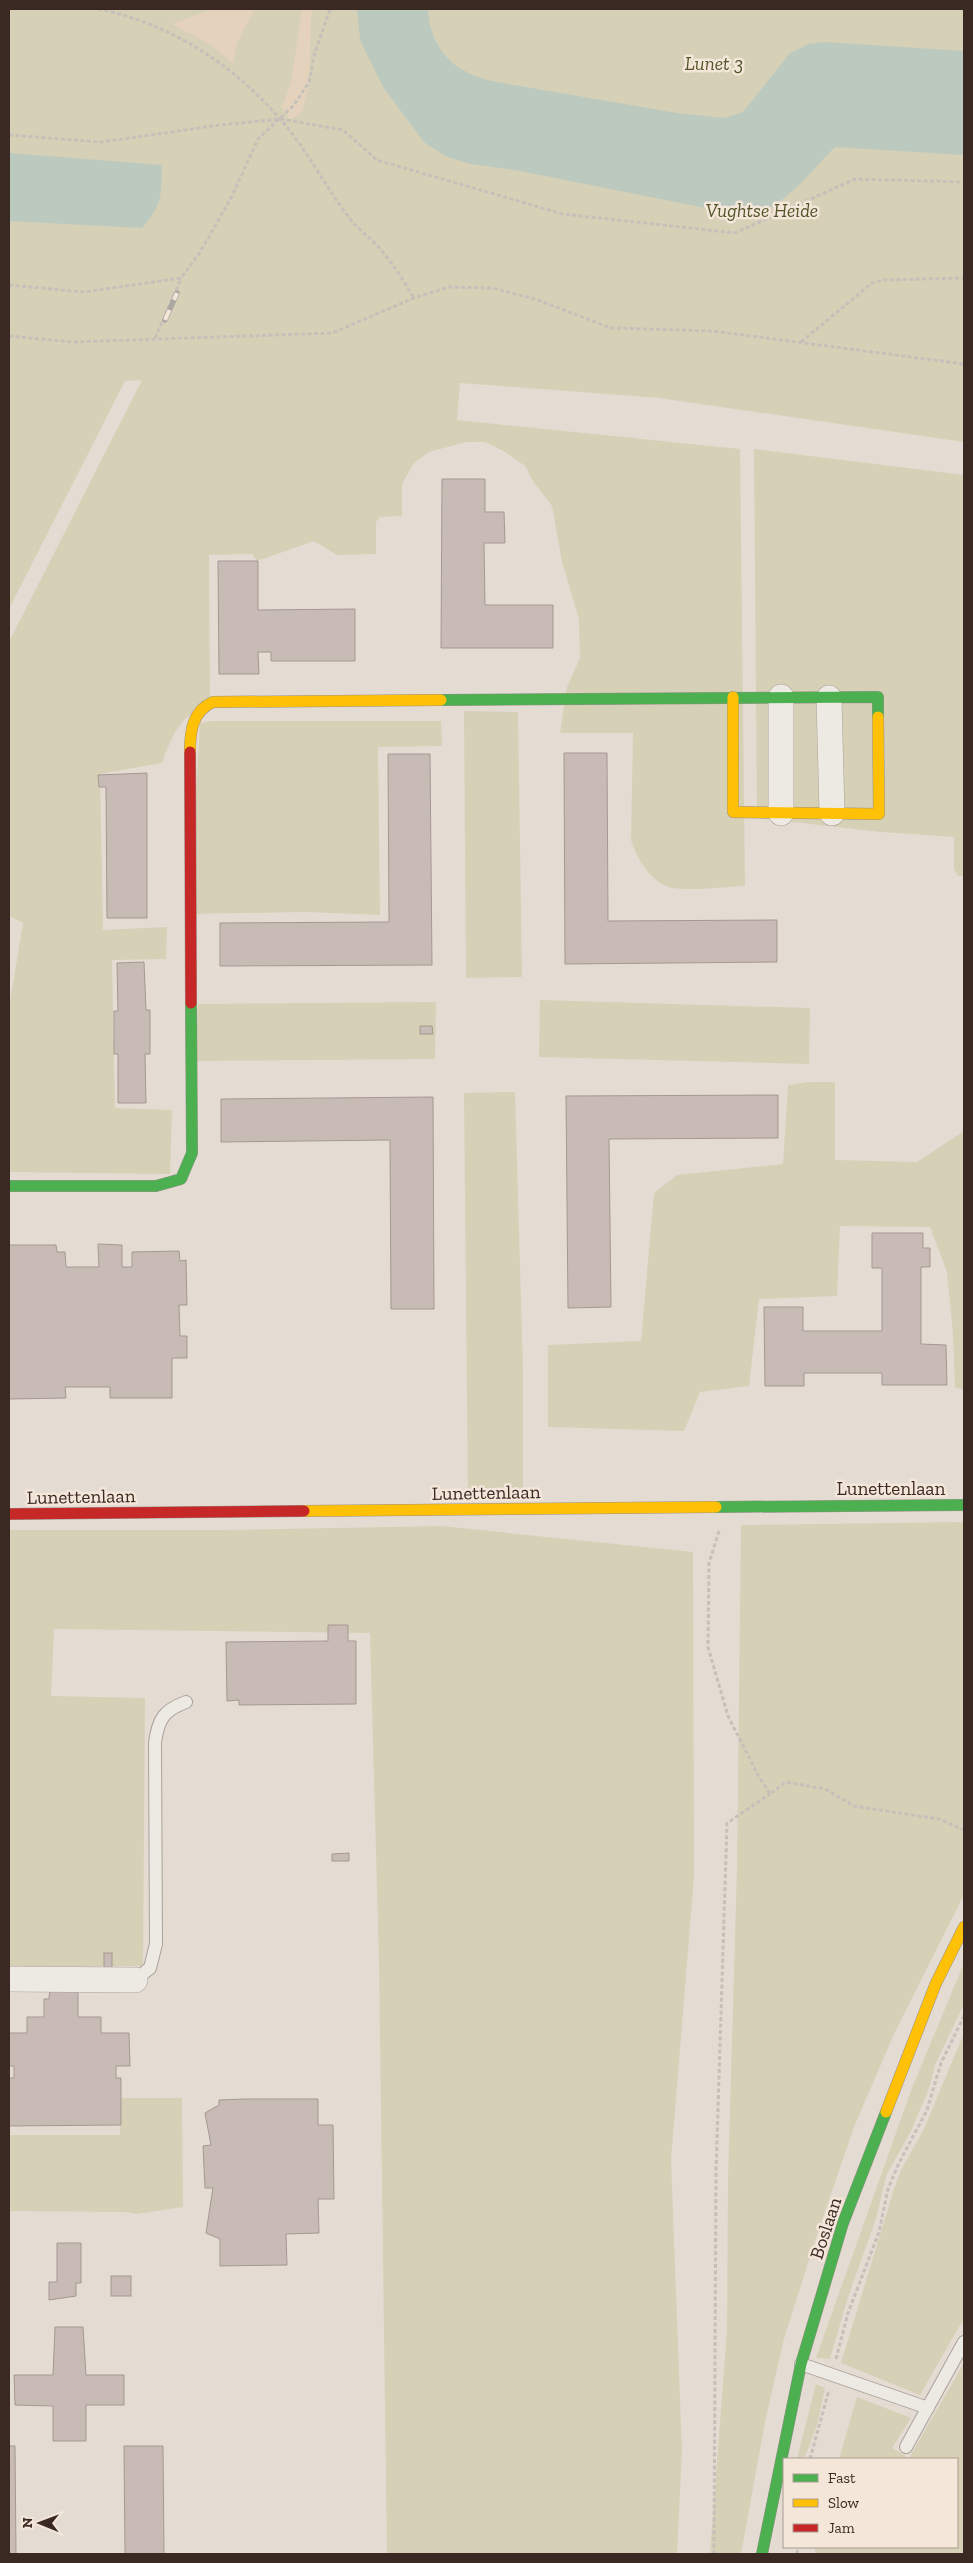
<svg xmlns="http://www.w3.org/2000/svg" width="973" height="2563" font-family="'Zilla Slab',serif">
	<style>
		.green { fill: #d6d0b6 }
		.sand { fill: #e5d2bd }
		.water { fill: #bcc9bf }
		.building { fill: #c8bab4; stroke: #a59892 }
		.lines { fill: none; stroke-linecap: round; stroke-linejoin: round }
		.lane-casing { stroke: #aaa29b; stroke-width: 14 }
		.street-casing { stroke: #aaa29b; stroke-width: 26 }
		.fast-casing { stroke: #9a918b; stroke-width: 12 }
		.slow-casing { stroke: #9a918b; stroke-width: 12 }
		.jam-casing { stroke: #9a918b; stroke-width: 12 }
		.path { stroke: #c6c0ba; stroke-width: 3; stroke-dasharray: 4 2.5; stroke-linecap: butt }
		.lane { stroke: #ede9e3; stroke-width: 12 }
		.street { stroke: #ede9e3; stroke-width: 25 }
		.fast { stroke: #4caf50; stroke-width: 11 }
		.slow { stroke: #ffc107; stroke-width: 11 }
		.jam { stroke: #c62828; stroke-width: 11 }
		.rail-casing { stroke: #ada7a3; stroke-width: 5.5 }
		.rail { stroke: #f4e7da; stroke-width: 4; stroke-dasharray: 11; stroke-linecap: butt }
		.labels { text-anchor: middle; stroke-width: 5; stroke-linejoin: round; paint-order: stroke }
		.park-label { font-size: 19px; font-style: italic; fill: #52552a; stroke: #f4e7da }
		.street-label { font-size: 19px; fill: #3a2922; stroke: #f4e7da }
	</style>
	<rect width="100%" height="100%" fill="#e4dcd3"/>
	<g class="green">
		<path d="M9,9H964V442L659,398L460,383L457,420L740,449L745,886C725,887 692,891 673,888C651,884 637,859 631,840L633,733H560L567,687L580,658L579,619L562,562L552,506L533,481L525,466L505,452L485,442H466L429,452L414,463L402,484V516L380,517L376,522V554L337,555L314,541L257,561L252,554L209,555L210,705C181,712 171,738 162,763L100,774L103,930L167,927L166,959L112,960L115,1108L172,1110L170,1174L9,1172V1008L23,923L9,916V642L142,380L125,381L9,609Z"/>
		<polygon points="754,449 964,475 964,876 958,876 954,869 954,837 881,832 757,818"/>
		<polygon points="464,711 518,712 522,977 466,978"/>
		<polygon points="212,721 441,721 442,746 378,747 380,915 306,912 189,914 200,723"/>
		<polygon points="540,1000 810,1008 809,1064 539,1057"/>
		<polygon points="436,1002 435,1059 195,1061 198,1004"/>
		<polygon points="809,1082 835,1082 835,1160 917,1162 964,1131 964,1389 955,1388 953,1333 947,1272 930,1227 840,1226 837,1296 759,1299 749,1386 700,1392 684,1431 548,1427 548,1345 641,1341 654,1193 677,1175 783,1164 788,1085"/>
		<polygon points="515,1092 523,1369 523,1501 468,1500 464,1093"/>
		<polygon points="964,1522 964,1895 894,2034 854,2127 815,2241 784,2339 765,2422 741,2554 710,2554 727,2330 728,2178 737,1869 741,1525"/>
		<polygon points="441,1526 693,1552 694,1877 671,2160 682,2451 677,2554 387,2554 379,1962 370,1633 54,1629 51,1696 145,1698 143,1966 46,1967 9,1975 9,1530 224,1530"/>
		<polygon points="964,1963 964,2004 935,2065 929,2089 911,2131 886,2176 876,2219 848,2297 830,2359 816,2358 912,2088"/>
		<polygon points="964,2033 964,2318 920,2395 841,2363 893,2192 901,2170 924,2129"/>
		<polygon points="121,2098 182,2098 183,2207 137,2214 126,2212 9,2211 9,2135 120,2135"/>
		<polygon points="964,2363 964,2554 815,2554 815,2547 957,2547 957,2459 839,2459 857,2397 911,2418 892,2448 909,2458"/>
		<polygon points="816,2384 825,2388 817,2426 804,2459 797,2459"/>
	</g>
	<g class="sand">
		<polygon points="213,9 254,9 237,43 233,63 211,45 172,24"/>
		<polygon points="302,9 314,9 311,14 309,82 302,112 290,120 282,107 291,83"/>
	</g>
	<g class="water">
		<path d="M357,9H428C428,33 442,60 465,71C472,76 483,78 491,81L677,113L724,118L743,112L790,53L809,44L824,42L964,51V155L835,147C816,166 784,207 758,212C743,215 726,211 711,209L515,170L471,164L447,157L424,142L383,87L360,40Z"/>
		<path d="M9,153L162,165C161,196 163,204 142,228L9,221Z"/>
	</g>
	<g class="building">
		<polygon points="442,479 485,479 485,512 504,512 505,543 484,543 485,605 553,605 553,648 441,648"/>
		<polygon points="218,561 258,561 258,610 355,609 355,661 271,661 271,652 258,652 259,674 219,674"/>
		<polygon points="564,753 607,753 608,921 777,920 777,962 565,964"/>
		<polygon points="388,754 430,754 432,965 220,966 220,923 389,922"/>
		<polygon points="147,773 147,918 107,918 106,787 99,787 98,775"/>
		<polygon points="144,962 146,1010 150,1010 150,1054 145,1054 146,1103 118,1103 118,1054 114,1054 114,1011 118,1011 117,963"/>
		<polygon points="420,1026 432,1026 433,1034 420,1034"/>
		<polygon points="778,1095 778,1138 609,1139 611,1307 568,1308 566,1096"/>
		<polygon points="433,1097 434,1309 391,1309 390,1140 221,1142 221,1099"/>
		<polygon points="872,1233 923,1233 923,1248 930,1248 930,1267 921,1267 921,1344 946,1345 947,1385 882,1385 882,1373 804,1373 804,1386 765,1386 764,1307 803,1307 803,1331 882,1331 882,1268 872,1268"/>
		<polygon points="98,1244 122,1245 122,1267 132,1267 132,1252 179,1251 180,1261 186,1260 187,1305 179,1305 180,1336 187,1336 187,1358 172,1358 172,1398 110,1398 110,1387 65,1387 66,1398 9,1399 9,1245 56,1245 57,1252 65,1252 66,1267 99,1267"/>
		<polygon points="328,1625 348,1625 348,1641 356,1641 356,1704 239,1705 239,1700 227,1701 226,1642 328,1641"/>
		<polygon points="349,1853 349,1861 332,1861 332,1854"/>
		<rect x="104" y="1953" width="8" height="16"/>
		<polygon points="50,1988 78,1988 78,2017 101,2017 101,2033 129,2033 130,2066 116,2066 116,2078 121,2078 121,2125 9,2126 9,2078 14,2078 14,2066 9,2066 9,2033 27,2033 27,2017 44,2017 44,1999 49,1999"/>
		<polygon points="244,2099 318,2099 318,2125 333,2125 334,2199 318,2199 319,2233 286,2234 287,2265 220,2266 220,2239 206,2233 213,2188 205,2188 203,2146 211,2145 205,2113 219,2105 219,2100"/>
		<polygon points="57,2243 81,2243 81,2283 76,2283 76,2296 49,2300 49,2282 57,2282"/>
		<rect x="111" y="2276" width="20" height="20"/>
		<polygon points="55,2327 83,2327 86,2375 124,2375 124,2405 86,2405 86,2441 53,2441 53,2406 15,2405 14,2375 53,2375"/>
		<polygon points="9,2446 15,2446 16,2554 9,2554"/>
		<polygon points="124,2446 163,2446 164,2554 125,2554"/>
	</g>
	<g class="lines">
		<g class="lane-casing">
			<g id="lane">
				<path d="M135,1980L150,1968L156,1944L155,1743C158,1719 164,1710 186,1702"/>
				<polyline points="801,2364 928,2408"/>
				<polyline points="906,2447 964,2342"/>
			</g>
		</g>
		<g class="street-casing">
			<g id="street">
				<polyline points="781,697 781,813"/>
				<polyline points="829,698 832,813"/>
				<polyline points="9,1979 135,1980"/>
			</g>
		</g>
		<g class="fast-casing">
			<g id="fast">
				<polyline points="441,700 878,697 878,717"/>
				<polyline points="9,1186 156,1186 181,1179 192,1153 191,1003"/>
				<polyline points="716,1507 964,1505"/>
				<polyline points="762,2554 801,2364 843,2223 886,2112"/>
			</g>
		</g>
		<g class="slow-casing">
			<g id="slow">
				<polyline points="733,697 733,812 879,814 878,717"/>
				<path d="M190,752C190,732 192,711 213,702L441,700"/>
				<polyline points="304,1511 716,1507"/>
				<polyline points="886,2112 936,1983 964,1927"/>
			</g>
		</g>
		<g class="jam-casing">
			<g id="jam">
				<polyline points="190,752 191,1003"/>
				<polyline points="9,1514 304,1511"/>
			</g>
		</g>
		<g class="path">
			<path d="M98,9C169,23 233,64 280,119C307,149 325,187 350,219C359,230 372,239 382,251C394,265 404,282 414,298"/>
			<polyline points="9,135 101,142 220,125 281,119 343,130 377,160 563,214 735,233 855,179 964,182"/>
			<polyline points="9,285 83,292 181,278 199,254 231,198 258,139 294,105 309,82 314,56 330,9"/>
			<polyline points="9,336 73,342 332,333 414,298 448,287 492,288 535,299 611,328 713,331 964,364"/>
			<polyline points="155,338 181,279"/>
			<polyline points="801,342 872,283 883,280 964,278"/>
			<polyline points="719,1531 709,1563 708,1647 728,1716 758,1775 770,1794 786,1782 825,1789 854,1806 939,1819 964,1830"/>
			<polyline points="836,2359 848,2313 879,2232 888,2189 898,2165 927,2110 941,2063 964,2016"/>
			<polyline points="810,2459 829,2390"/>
			<polyline points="714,2554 716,2172 727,1823 770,1794"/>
			<polyline points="797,2554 798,2547"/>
		</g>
		<use href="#lane" class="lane"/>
		<use href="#street" class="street"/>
		<use href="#fast" class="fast"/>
		<use href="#slow" class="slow"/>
		<use href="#jam" class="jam"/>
		<g class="rail-casing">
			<polyline id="rail" points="165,320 177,293"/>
		</g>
		<use href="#rail" class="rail"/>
	</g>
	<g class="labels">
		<g class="park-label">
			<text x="714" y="70">Lunet 3</text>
			<text x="762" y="217">Vughtse Heide</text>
		</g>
		<g class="street-label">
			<text x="891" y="1495">Lunettenlaan</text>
			<text transform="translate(486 1492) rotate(-1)" y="7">Lunettenlaan</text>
			<text transform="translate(81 1496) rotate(-1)" y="7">Lunettenlaan</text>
			<text transform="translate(825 2228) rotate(-72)" y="7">Boslaan</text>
		</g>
	</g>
	<rect width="973" height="2563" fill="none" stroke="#3a2922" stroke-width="20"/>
	<rect x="783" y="2458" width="175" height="90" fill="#f4e7da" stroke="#aa9b90"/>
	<rect x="793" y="2474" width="25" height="8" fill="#4caf50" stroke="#aa9b90"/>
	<text x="828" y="2483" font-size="15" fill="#3a2922">Fast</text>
	<rect x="793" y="2499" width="25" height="8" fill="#ffc107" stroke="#aa9b90"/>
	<text x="828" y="2508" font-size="15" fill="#3a2922">Slow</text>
	<rect x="793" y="2524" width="25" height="8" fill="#c62828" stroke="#aa9b90"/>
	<text x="828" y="2533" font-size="15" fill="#3a2922">Jam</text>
	<g transform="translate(40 2523) rotate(271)" stroke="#f4e7da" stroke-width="4" paint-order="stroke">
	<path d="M0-4L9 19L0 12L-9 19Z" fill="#3a2922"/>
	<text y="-8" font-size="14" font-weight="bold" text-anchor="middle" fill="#3a2922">N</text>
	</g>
</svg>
